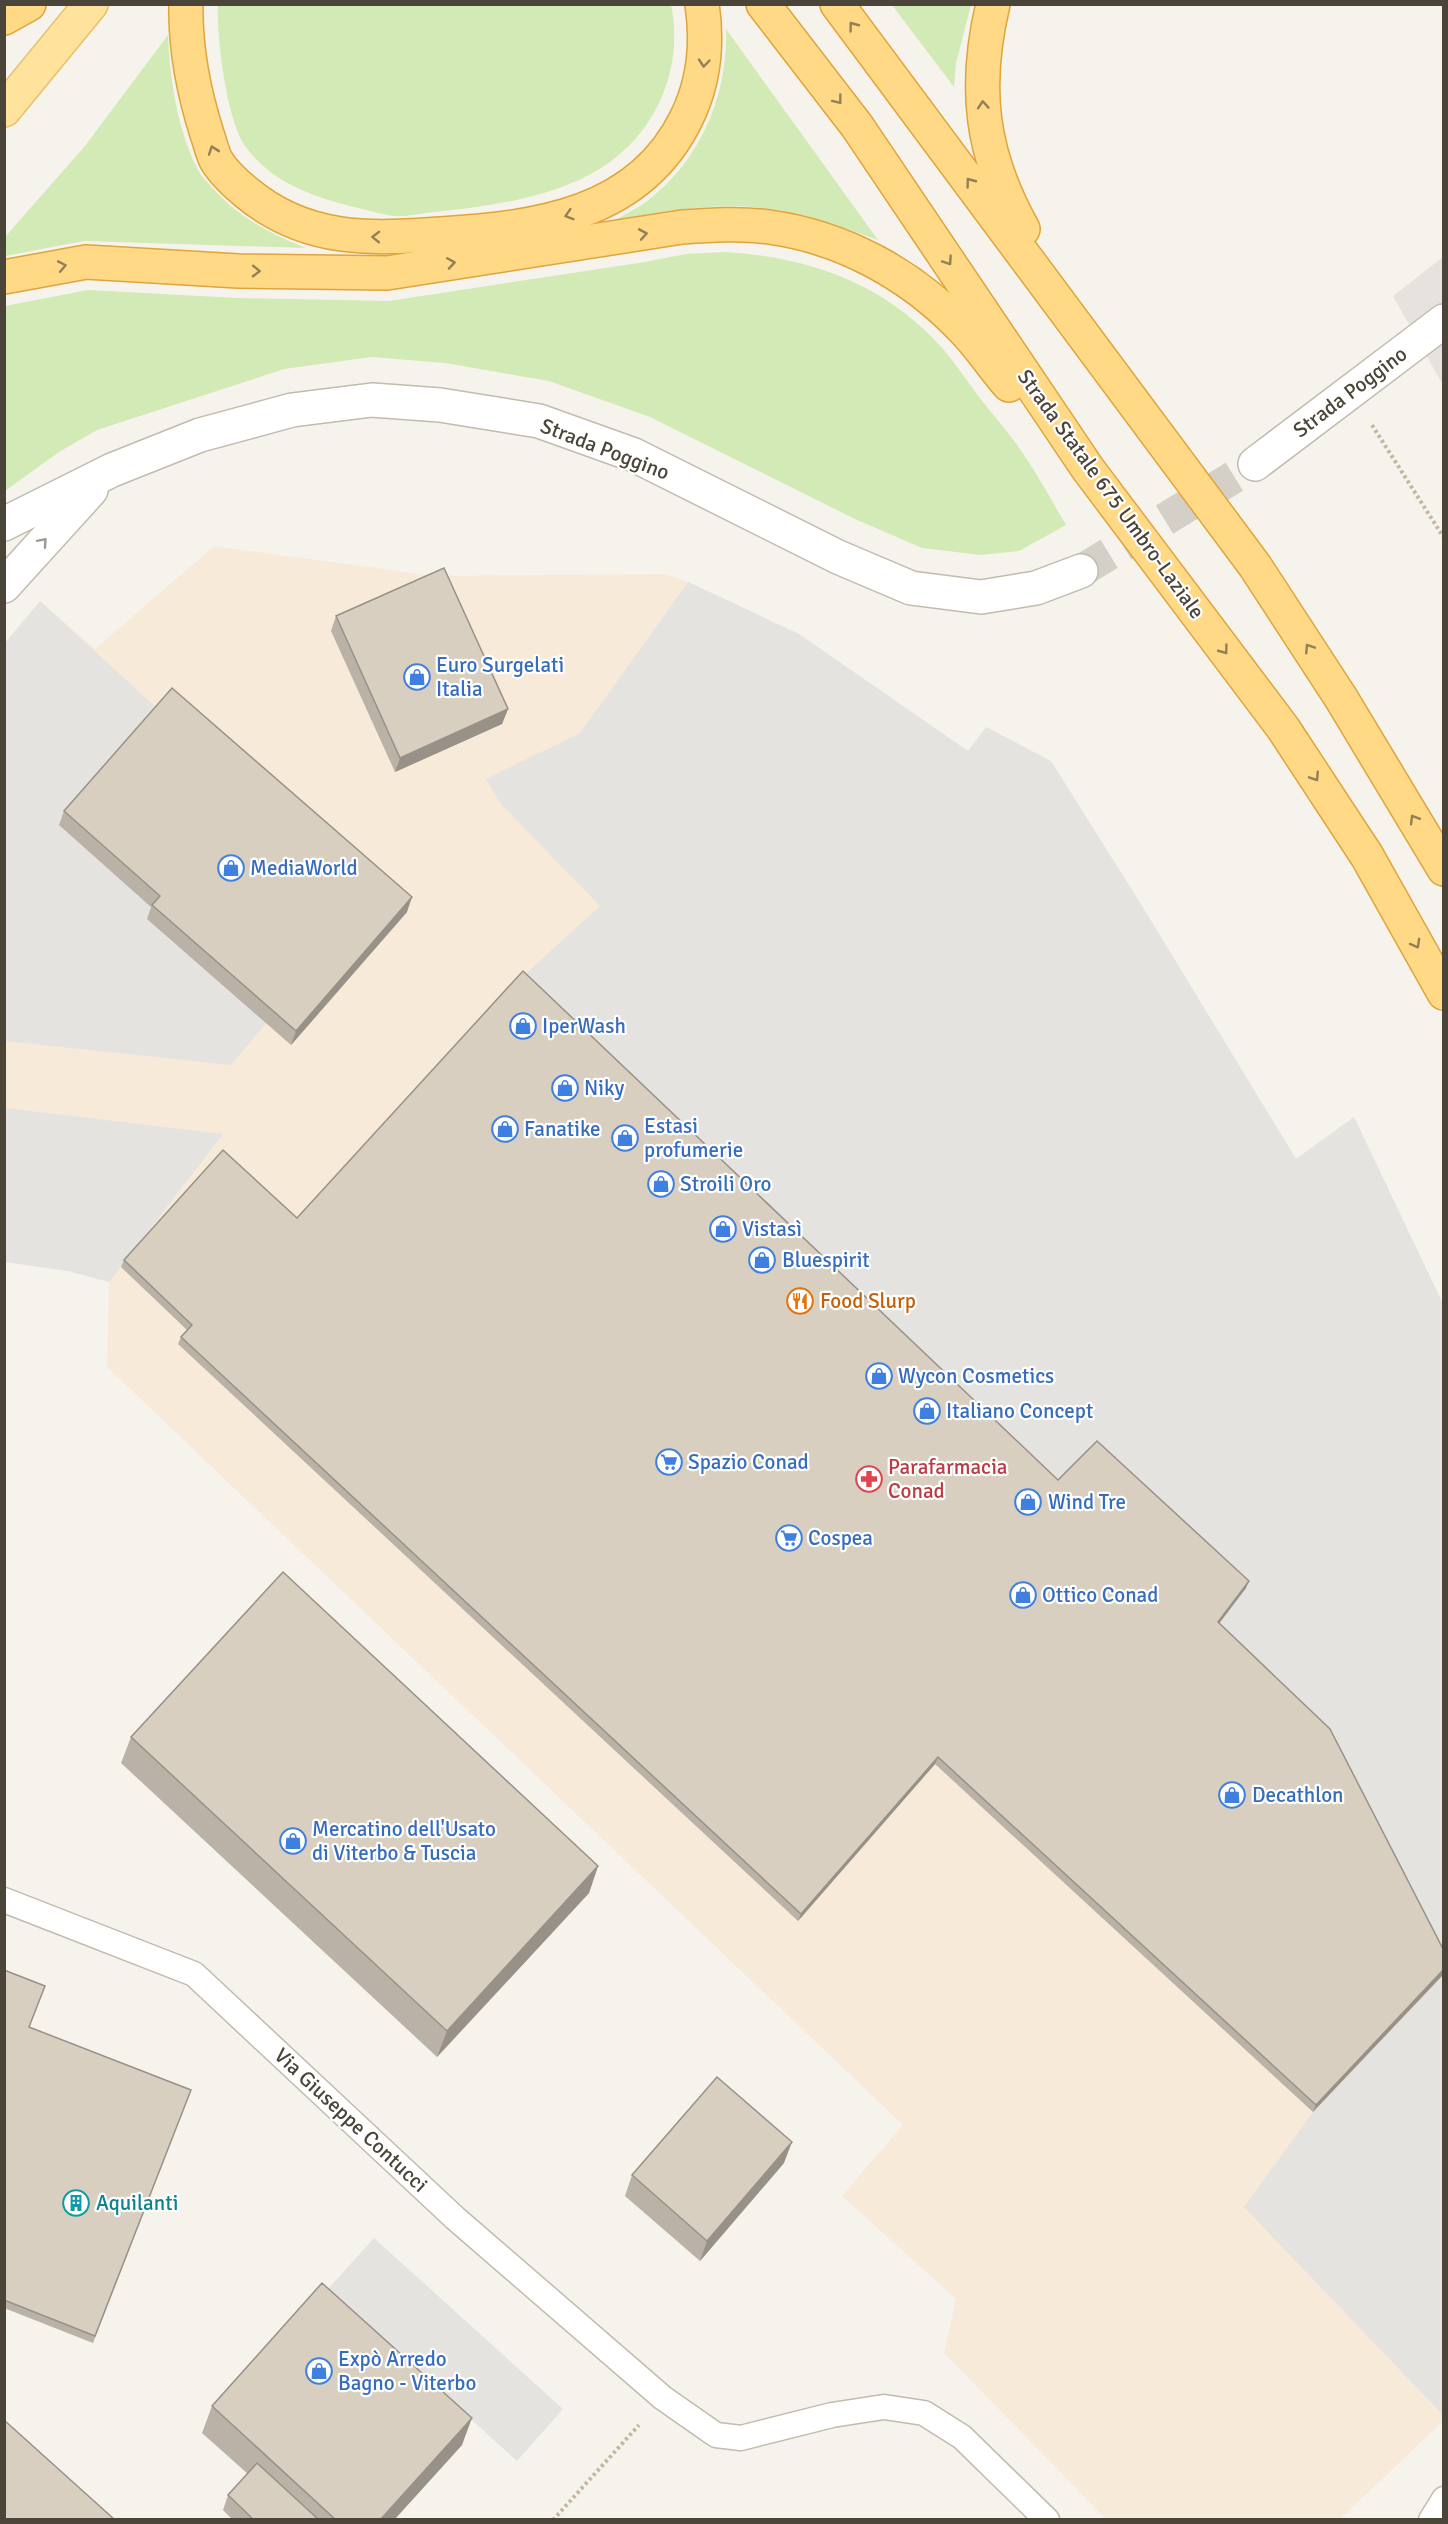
<svg xmlns="http://www.w3.org/2000/svg" width="1448" height="2524" font-family="Signika,sans-serif">
	<style>
		.commercial { fill: #f7ead8 }
		.industrial { fill: #e6e2dd }
		.green { fill: #d2eab5 }
		.parking { fill: #e5e3e0 }
		.lines { fill: none; stroke-linecap: round; stroke-linejoin: round }
		.minor-tunnel { stroke: #d4d0c8; stroke-width: 33; stroke-dasharray: 33 16; stroke-linecap: butt }
		.service-casing { stroke: #c2bbae; stroke-width: 27 }
		.minor-casing { stroke: #c2bbae; stroke-width: 36 }
		.primary-casing { stroke: #e6c16a; stroke-width: 36 }
		.trunk-casing { stroke: #e0a43c; stroke-width: 36 }
		.path { stroke: #c4b79f; stroke-width: 4; stroke-dasharray: 3 3; stroke-linecap: butt }
		.service { stroke: #fff; stroke-width: 24 }
		.minor { stroke: #fff; stroke-width: 33 }
		.primary { stroke: #ffe39c; stroke-width: 33 }
		.trunk { stroke: #ffd985; stroke-width: 33 }
		.wall { fill: #bab2a6 }
		.shaded-wall { fill: #979187 }
		.building { fill: #d8cfc1; stroke: #979187; stroke-width: 1.5 }
		.oneway { stroke: #938057 }
		.oneway2 { stroke: #9c9892 }
		.labels { text-anchor: middle; stroke-width: 4.5; stroke-linejoin: round; paint-order: stroke }
		.street-label { font-size: 21px; fill: #4b4439; stroke: #fff }
		.shop-label { font-size: 21px; fill: #366cbe; stroke: #fff; text-anchor: start }
		.food-label { font-size: 21px; fill: #c56008; stroke: #fff; text-anchor: start }
		.health-label { font-size: 21px; fill: #be3a42; stroke: #fff; text-anchor: start }
		.culture-label { font-size: 21px; fill: #0d838f; stroke: #fff; text-anchor: start }
	</style>
	<rect width="100%" height="100%" fill="#f6f3ec"/>
	<polygon class="commercial" points="214,546 434,576 665,574 688,582 799,634 968,751 986,727 1051,761 1147,914 1296,1159 1354,1117 1443,1304 1443,2421 1340,2519 1106,2519 944,2353 956,2299 842,2196 903,2125 107,1367 109,1282 68,1271 5,1262 5,643 40,601 95,649"/>
	<polygon class="industrial" points="1443,257 1443,385 1393,296"/>
	<g class="green">
		<path d="M671,4C683,63 661,122 615,158C568,196 493,206 434,212C422,213 407,217 394,216C382,215 370,210 358,208C315,197 273,184 245,146C227,121 216,36 218,4Z"/>
		<polygon points="892,5 971,5 956,63 954,87"/>
		<path d="M726,29L878,240C843,228 808,214 771,209C719,202 665,210 614,221C625,214 636,209 646,202C700,161 728,96 726,29Z"/>
		<path d="M168,35C170,79 177,128 197,168C200,175 206,181 211,186C236,216 270,234 306,248L84,241L5,256V237L85,146Z"/>
		<path d="M725,252C810,257 886,284 943,349C956,364 967,381 979,397C994,416 1010,434 1024,455C1039,477 1052,501 1066,525L1019,551L981,555L922,548L855,519L650,417L549,381L445,363L372,357L284,369L97,430L59,452L5,491V306L88,290L237,298L389,301L645,262L686,254Z"/>
	</g>
	<g class="parking">
		<polygon points="688,582 799,634 968,751 986,727 1051,761 1147,914 1296,1159 1354,1117 1443,1304 1443,1961 1215,1629 1246,1588 1056,1488 520,979 600,906 501,804 486,779 580,733"/>
		<polygon points="40,601 159,710 155,910 266,1023 231,1065 5,1041 5,643"/>
		<polygon points="5,1108 223,1134 109,1282 68,1271 5,1262"/>
		<polygon points="1443,1975 1443,2415 1244,2207 1313,2112"/>
		<polygon points="374,2238 563,2409 517,2461 328,2289"/>
	</g>
	<g class="lines">
		<polyline class="minor-tunnel" points="1081,571 1255,464"/>
		<g class="service-casing">
			<g id="service">
				<polyline points="4,1900 194,1974 455,2218 663,2398 716,2435 741,2438 832,2415 884,2407 924,2413 962,2437 1047,2520"/>
				<polyline points="1431,2520 1444,2499"/>
			</g>
		</g>
		<g class="minor-casing">
			<g id="minor">
				<polyline points="1255,464 1444,321"/>
				<polyline points="4,524 112,470 200,435 292,410 372,400 440,405 539,421 634,455 838,557 911,588 981,597 1036,588 1081,571"/>
				<polyline points="4,586 91,490"/>
			</g>
		</g>
		<g class="primary-casing">
			<polyline id="primary" points="4,110 91,4"/>
		</g>
		<g class="trunk-casing">
			<g id="trunk">
				<path d="M186,4C185,48 194,93 207,134C210,142 212,152 216,160C223,172 236,184 247,193C306,242 370,239 441,234C537,228 639,215 686,119C704,83 708,44 702,4"/>
				<polyline points="763,4 857,126 1088,469 1283,728 1367,856 1444,993"/>
				<polyline points="837,4 1255,566 1341,698 1444,869"/>
				<path d="M993,4C973,88 981,154 1023,229"/>
				<polyline points="4,18 29,4"/>
				<path d="M4,277L86,262L238,271L387,273L682,227C711,225 740,223 769,227C843,237 912,275 963,329C980,346 993,367 1009,385"/>
			</g>
		</g>
		<g class="path">
			<polyline points="1372,425 1444,538"/>
			<polyline points="553,2520 639,2425"/>
		</g>
		<use href="#service" class="service"/>
		<use href="#minor" class="minor"/>
		<use href="#primary" class="primary"/>
		<use href="#trunk" class="trunk"/>
	</g>
	<g class="wall">
		<polygon points="336,616 508,709 502,724 395,772 331,631"/>
		<polygon points="64,811 407,912 291,1045 147,919 151,907 59,825"/>
		<polygon points="297,1218 1058,1480 1246,1588 1219,1623 1443,1949 1313,2112 935,1764 798,1921 178,1344 181,1337 187,1330 121,1267 124,1260"/>
		<polygon points="131,1737 598,1866 589,1893 437,2057 121,1763"/>
		<polygon points="4,1970 29,2027 191,2090 93,2343 4,2308"/>
		<polygon points="784,2163 700,2261 625,2196 632,2175"/>
		<polygon points="212,2406 462,2445 394,2520 233,2520 223,2510 228,2495 248,2474 202,2433"/>
	</g>
	<g class="shaded-wall">
		<polygon points="508,709 502,724 395,772 400,758"/>
		<polygon points="412,897 407,912 291,1045 296,1031"/>
		<polygon points="1249,1581 1246,1588 1215,1629 1218,1622"/>
		<polygon points="938,1757 935,1764 798,1921 801,1914"/>
		<polygon points="598,1866 589,1893 437,2057 447,2031"/>
		<polygon points="1443,1970 1443,1975 1313,2112 1316,2105"/>
		<polygon points="792,2142 784,2163 700,2261 707,2241"/>
		<polygon points="472,2418 462,2445 394,2520 380,2520"/>
	</g>
	<g class="building">
		<polygon points="444,568 508,709 400,758 336,616"/>
		<polygon points="172,688 412,897 296,1031 152,905 160,896 64,811"/>
		<polygon points="523,971 1058,1480 1097,1441 1249,1581 1218,1622 1330,1729 1443,1949 1443,1970 1316,2105 938,1757 801,1914 181,1337 192,1325 124,1260 223,1150 297,1218"/>
		<polygon points="283,1572 598,1866 447,2031 131,1737"/>
		<polygon points="4,1970 45,1986 29,2027 191,2090 95,2336 4,2300"/>
		<polygon points="717,2077 792,2142 707,2241 632,2175"/>
		<polygon points="322,2283 472,2418 380,2520 336,2520 212,2406"/>
		<polygon points="4,2420 115,2520 4,2520"/>
		<polygon points="257,2463 319,2520 254,2520 228,2495"/>
	</g>
	<defs><path id="oneway-chevron" d="M-2-3.5L2.5 0L-2 3.5" fill="none" stroke-width="1.6" stroke-linecap="round" stroke-linejoin="round" transform="scale(1.5)"/></defs>
	<g class="oneway">
		<use href="#oneway-chevron" transform="translate(853 26) rotate(-127)"/>
		<use href="#oneway-chevron" transform="translate(704 63) rotate(95)"/>
		<use href="#oneway-chevron" transform="translate(838 100) rotate(52)"/>
		<use href="#oneway-chevron" transform="translate(983 105) rotate(-94)"/>
		<use href="#oneway-chevron" transform="translate(213 150) rotate(-109)"/>
		<use href="#oneway-chevron" transform="translate(970 182) rotate(-127)"/>
		<use href="#oneway-chevron" transform="translate(569 215) rotate(163)"/>
		<use href="#oneway-chevron" transform="translate(643 234) rotate(-10)"/>
		<use href="#oneway-chevron" transform="translate(376 237) rotate(-179)"/>
		<use href="#oneway-chevron" transform="translate(948 261) rotate(56)"/>
		<use href="#oneway-chevron" transform="translate(451 263) rotate(-9)"/>
		<use href="#oneway-chevron" transform="translate(62 266) rotate(-11)"/>
		<use href="#oneway-chevron" transform="translate(256 271) rotate(1)"/>
		<use href="#oneway-chevron" transform="translate(1309 648) rotate(-123)"/>
		<use href="#oneway-chevron" transform="translate(1224 650) rotate(53)"/>
		<use href="#oneway-chevron" transform="translate(1315 777) rotate(57)"/>
		<use href="#oneway-chevron" transform="translate(1414 819) rotate(-121)"/>
		<use href="#oneway-chevron" transform="translate(1416 944) rotate(61)"/>
	</g>
	<use class="oneway2" href="#oneway-chevron" transform="translate(43 542) rotate(-49)"/>
	<defs>
		<g id="shop-ring" transform="scale(1.35)"><circle r="9.5" fill="#fff" stroke="#3f7fe0" stroke-width="1.5"/><path d="M-5-2.5h2.3a2.7 3.5 0 0 1 5.4 0H5L5.5 6h-11ZM-1.5-2.5h3a1.5 2.3 0 0 0-3 0Z" fill="#3f7fe0"/></g>
		<g id="restaurant-ring" transform="scale(1.35)"><circle r="9.5" fill="#fff" stroke="#e8710a" stroke-width="1.5"/><path d="M-5-6h1v4h1v-4h1v4h1v-4h1v5L-1.5 .5V6h-2V.5L-5-1ZM5-6V6H3V1.5H1.5Q1.5-4 5-6Z" fill="#e8710a"/></g>
		<g id="supermarket-ring" transform="scale(1.35)"><circle r="9.5" fill="#fff" stroke="#3f7fe0" stroke-width="1.5"/><path d="M-6-5.5h2.5l.6 2H6L4.5 2H-2.5L-4.4-4H-6ZM-1.5 3.2a1.3 1.3 0 1 0 .1 0ZM3 3.2a1.3 1.3 0 1 0 .1 0Z" fill="#3f7fe0"/></g>
		<g id="pharmacy-ring" transform="scale(1.35)"><circle r="9.5" fill="#fff" stroke="#e0444e" stroke-width="1.5"/><path d="M-2-6h4v4h4v4h-4v4h-4v-4h-4v-4h4Z" fill="#e0444e"/></g>
		<g id="building-ring" transform="scale(1.35)"><circle r="9.5" fill="#fff" stroke="#0f9aa8" stroke-width="1.5"/><path d="M-4-6H4V6H1V3H-1V6H-4ZM-2.5-4.3h1.7v1.8h-1.7ZM.8-4.3h1.7v1.8H.8ZM-2.5-1h1.7V.8h-1.7ZM.8-1h1.7V.8H.8Z" fill="#0f9aa8"/></g>
	</defs>
	<g fill-rule="evenodd">
		<use href="#shop-ring" x="417" y="677"/>
		<use href="#shop-ring" x="231" y="868"/>
		<use href="#shop-ring" x="523" y="1026"/>
		<use href="#shop-ring" x="565" y="1088"/>
		<use href="#shop-ring" x="505" y="1129"/>
		<use href="#shop-ring" x="625" y="1138"/>
		<use href="#shop-ring" x="661" y="1184"/>
		<use href="#shop-ring" x="723" y="1229"/>
		<use href="#shop-ring" x="762" y="1260"/>
		<use href="#restaurant-ring" x="800" y="1301"/>
		<use href="#shop-ring" x="879" y="1376"/>
		<use href="#shop-ring" x="927" y="1411"/>
		<use href="#supermarket-ring" x="669" y="1462"/>
		<use href="#pharmacy-ring" x="869" y="1479"/>
		<use href="#shop-ring" x="1028" y="1502"/>
		<use href="#supermarket-ring" x="789" y="1538"/>
		<use href="#shop-ring" x="1023" y="1595"/>
		<use href="#shop-ring" x="1232" y="1795"/>
		<use href="#shop-ring" x="293" y="1841"/>
		<use href="#building-ring" x="76" y="2203"/>
		<use href="#shop-ring" x="319" y="2371"/>
	</g>
	<g class="labels">
		<g class="street-label">
			<text transform="translate(1350 392) rotate(-37)" y="7">Strada Poggino</text>
			<text transform="translate(605 449) rotate(21)" y="7">Strada Poggino</text>
			<text transform="translate(1111 494) rotate(54)" y="7">Strada Statale 675 Umbro-Laziale</text>
			<text transform="translate(351 2120) rotate(43)" y="7">Via Giuseppe Contucci</text>
		</g>
		<g class="shop-label">
			<text x="436" y="672">Euro Surgelati<tspan x="436" dy="24">Italia</tspan></text>
			<text x="250" y="875">MediaWorld</text>
			<text x="542" y="1033">IperWash</text>
			<text x="584" y="1095">Niky</text>
			<text x="644" y="1133">Estasi<tspan x="644" dy="24">profumerie</tspan></text>
			<text x="524" y="1136">Fanatike</text>
			<text x="680" y="1191">Stroili Oro</text>
			<text x="742" y="1236">Vistasì</text>
			<text x="782" y="1267">Bluespirit</text>
			<text x="898" y="1383">Wycon Cosmetics</text>
			<text x="946" y="1418">Italiano Concept</text>
			<text x="688" y="1469">Spazio Conad</text>
			<text x="1048" y="1509">Wind Tre</text>
			<text x="808" y="1545">Cospea</text>
			<text x="1042" y="1602">Ottico Conad</text>
			<text x="1252" y="1802">Decathlon</text>
			<text x="312" y="1836">Mercatino dell'Usato<tspan x="312" dy="24">di Viterbo &amp; Tuscia</tspan></text>
			<text x="338" y="2366">Expò Arredo<tspan x="338" dy="24">Bagno - Viterbo</tspan></text>
		</g>
		<g class="food-label">
			<text x="820" y="1308">Food Slurp</text>
		</g>
		<g class="health-label">
			<text x="888" y="1474">Parafarmacia<tspan x="888" dy="24">Conad</tspan></text>
		</g>
		<g class="culture-label">
			<text x="96" y="2210">Aquilanti</text>
		</g>
	</g>
	<rect width="1448" height="2524" fill="none" stroke="#4b4439" stroke-width="12"/>
</svg>
